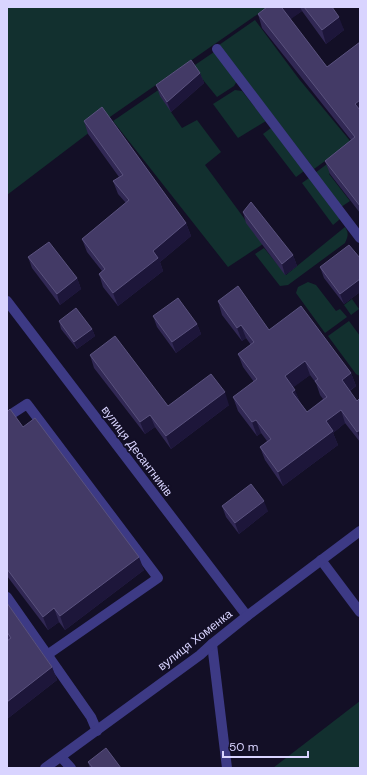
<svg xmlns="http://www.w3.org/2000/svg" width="367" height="775" font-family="'DM Sans',sans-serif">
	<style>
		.green { fill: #12302f }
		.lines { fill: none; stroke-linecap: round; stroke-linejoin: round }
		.minor { stroke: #3d3a85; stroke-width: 10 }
		.wall { fill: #312854; fill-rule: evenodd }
		.shaded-wall { fill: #1d163a }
		.building { fill: #433a66; stroke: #5a527e; fill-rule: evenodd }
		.labels { text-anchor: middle; stroke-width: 3.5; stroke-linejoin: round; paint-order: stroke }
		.street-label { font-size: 12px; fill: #d9d4ff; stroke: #130f26 }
	</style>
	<rect width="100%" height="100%" fill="#130f26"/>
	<g class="green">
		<polygon points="7,7 268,7 107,119 7,195"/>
		<polygon points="255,20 299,79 351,142 314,169 219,45"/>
		<polygon points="214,52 237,81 234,86 217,97 195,70 171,112 182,128 197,120 221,152 205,165 263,244 228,267 113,121"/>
		<polygon points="235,90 242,91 266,121 238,138 213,104"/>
		<polygon points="271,128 304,171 296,177 263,134"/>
		<polygon points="339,155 351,156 329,174 350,201 341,207 315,173"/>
		<polygon points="309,178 340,219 333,225 302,183"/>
		<path d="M345,227C349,233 348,236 345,243L288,285L280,286L255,254L264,248L286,275Z"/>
		<polygon points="308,282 316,285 336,311 340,309 347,317 325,333 296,293 298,287"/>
		<polygon points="352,299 359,309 351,315 344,305"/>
		<polygon points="349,321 360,336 360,376 356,374 328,336"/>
		<polygon points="360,701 360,768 273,768"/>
	</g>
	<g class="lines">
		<g class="minor">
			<polyline points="217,49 360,238"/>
			<polyline points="7,301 247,616"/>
			<polyline points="7,417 27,404 158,578 47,655"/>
			<polyline points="321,560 360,612"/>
			<polyline points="7,597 91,717 97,731"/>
			<polyline points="212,644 227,768"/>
			<polyline points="61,757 71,768"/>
			<polyline points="45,768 200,655 212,644 247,616 360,531"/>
		</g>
	</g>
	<g class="wall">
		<polygon points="267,7 332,7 344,30 326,44 302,11 290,19 327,67 360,42 360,213 330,174 325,161 351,140 262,28 258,14"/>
		<polygon points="200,73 204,83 171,112 160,96 156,85"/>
		<polygon points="84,121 186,223 191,236 160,262 163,271 118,306 103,287 99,274 102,271 87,252 82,239 126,203 118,194 113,181 119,177 88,134"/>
		<polygon points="243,212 293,255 297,266 285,275 246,223"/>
		<polygon points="28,257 77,278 81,289 60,305 32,268"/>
		<polygon points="360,258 360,292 344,304 324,278 320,267"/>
		<path d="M218,301L269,330L351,373L356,386L350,391L357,401L360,398V442L345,423L333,433L338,445L283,486L265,460L260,447L267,441L261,433L257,436L238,411L233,397L254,382L243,367L238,354L251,345L246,338L242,341L222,315ZM310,375L316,383L320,395L323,399L307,412L300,402L293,387Z"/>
		<polygon points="153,316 197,324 201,334 176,353 157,327"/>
		<polygon points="59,321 92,329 95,336 77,349 61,329"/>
		<polygon points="90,355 168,406 229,405 171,449 155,427 145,434 94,368"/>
		<polygon points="7,412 23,427 144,570 65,630 59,622 48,630 7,576"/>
		<polygon points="222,506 268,511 239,534 226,517"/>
		<polygon points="7,603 52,667 57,680 7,719 7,641 8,640 7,639"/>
		<polygon points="88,762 121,768 90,768"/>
	</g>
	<g class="shaded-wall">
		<polygon points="284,7 300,7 302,11 287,22 282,8"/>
		<polygon points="339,17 344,30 326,44 322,30"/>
		<polygon points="200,73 204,83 171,112 167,102"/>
		<polygon points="360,100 360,117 355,104"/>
		<polygon points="186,223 191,236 160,262 163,271 118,306 113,293 153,251"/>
		<polygon points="293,255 297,266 285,275 282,264"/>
		<polygon points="77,278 81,289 60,305 57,294"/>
		<polygon points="360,279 360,292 344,304 340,294"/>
		<polygon points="197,324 201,334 176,353 172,342"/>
		<polygon points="241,325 246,338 242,341 237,328"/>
		<polygon points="92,329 95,336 77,349 74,342"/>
		<polygon points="305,361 310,375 290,390 285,376"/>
		<polygon points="351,373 356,386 346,393 342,380"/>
		<polygon points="295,390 300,403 292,392"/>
		<polygon points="225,392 229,405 171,449 166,436"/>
		<polygon points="341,410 345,423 333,433 338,445 283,486 278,472 326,421"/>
		<polygon points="150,415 155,427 145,434 140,422"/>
		<polygon points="256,420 261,433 257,436 252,422"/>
		<polygon points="360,430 360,439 357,432"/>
		<polygon points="264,501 268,511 239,534 235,523"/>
		<polygon points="139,557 144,570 65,630 60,616"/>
		<polygon points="54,608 59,622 48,630 43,617"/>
		<polygon points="52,667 57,680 7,719 7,702"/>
	</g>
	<g class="building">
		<polygon points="267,7 284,7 282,8 327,67 360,42 360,100 355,104 360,110 360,206 325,161 355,137 258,14"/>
		<polygon points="304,7 332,7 339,17 322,30"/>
		<polygon points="191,60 200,73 167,102 156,85"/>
		<polygon points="102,107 186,223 153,251 158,258 113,293 99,274 105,269 82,239 129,200 113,181 123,175 84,121"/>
		<polygon points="251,202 293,255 282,264 243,212"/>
		<polygon points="49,242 77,278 57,294 28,257"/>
		<polygon points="349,245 360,258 360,279 340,294 320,267"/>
		<path d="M238,286L269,330L301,306L351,373L342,380L357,401L360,398V430L357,432L341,410L326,421L333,431L278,472L260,447L271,439L256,420L252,422L233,397L257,379L238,354L254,342L241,325L237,328L218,301ZM305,361L318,379L315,381L327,397L307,412L292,392L295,390L285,376Z"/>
		<polygon points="178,298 197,324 172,342 153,316"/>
		<polygon points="76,308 92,329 74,342 59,321"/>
		<polygon points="115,336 168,406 211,374 225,392 166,436 150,415 140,422 90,355"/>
		<polygon points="10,409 23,427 35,418 139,557 60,616 54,608 43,617 7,569 7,412"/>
		<polygon points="251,484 264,501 235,523 222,506"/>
		<polygon points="7,603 52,667 7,702 7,641 11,638 7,632"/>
		<polygon points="106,748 121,768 93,768 88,762"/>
	</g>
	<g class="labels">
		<g class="street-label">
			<text transform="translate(137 451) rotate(53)" y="4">вулиця Десантників</text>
			<text transform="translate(195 640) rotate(-38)" y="4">вулиця Хоменка</text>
		</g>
	</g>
	<rect width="367" height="775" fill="none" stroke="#d9d4ff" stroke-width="16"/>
	<path d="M223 751v6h85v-6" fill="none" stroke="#d9d4ff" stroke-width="2"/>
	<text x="229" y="751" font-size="12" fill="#d9d4ff" stroke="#130f26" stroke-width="3" paint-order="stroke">50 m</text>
</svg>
